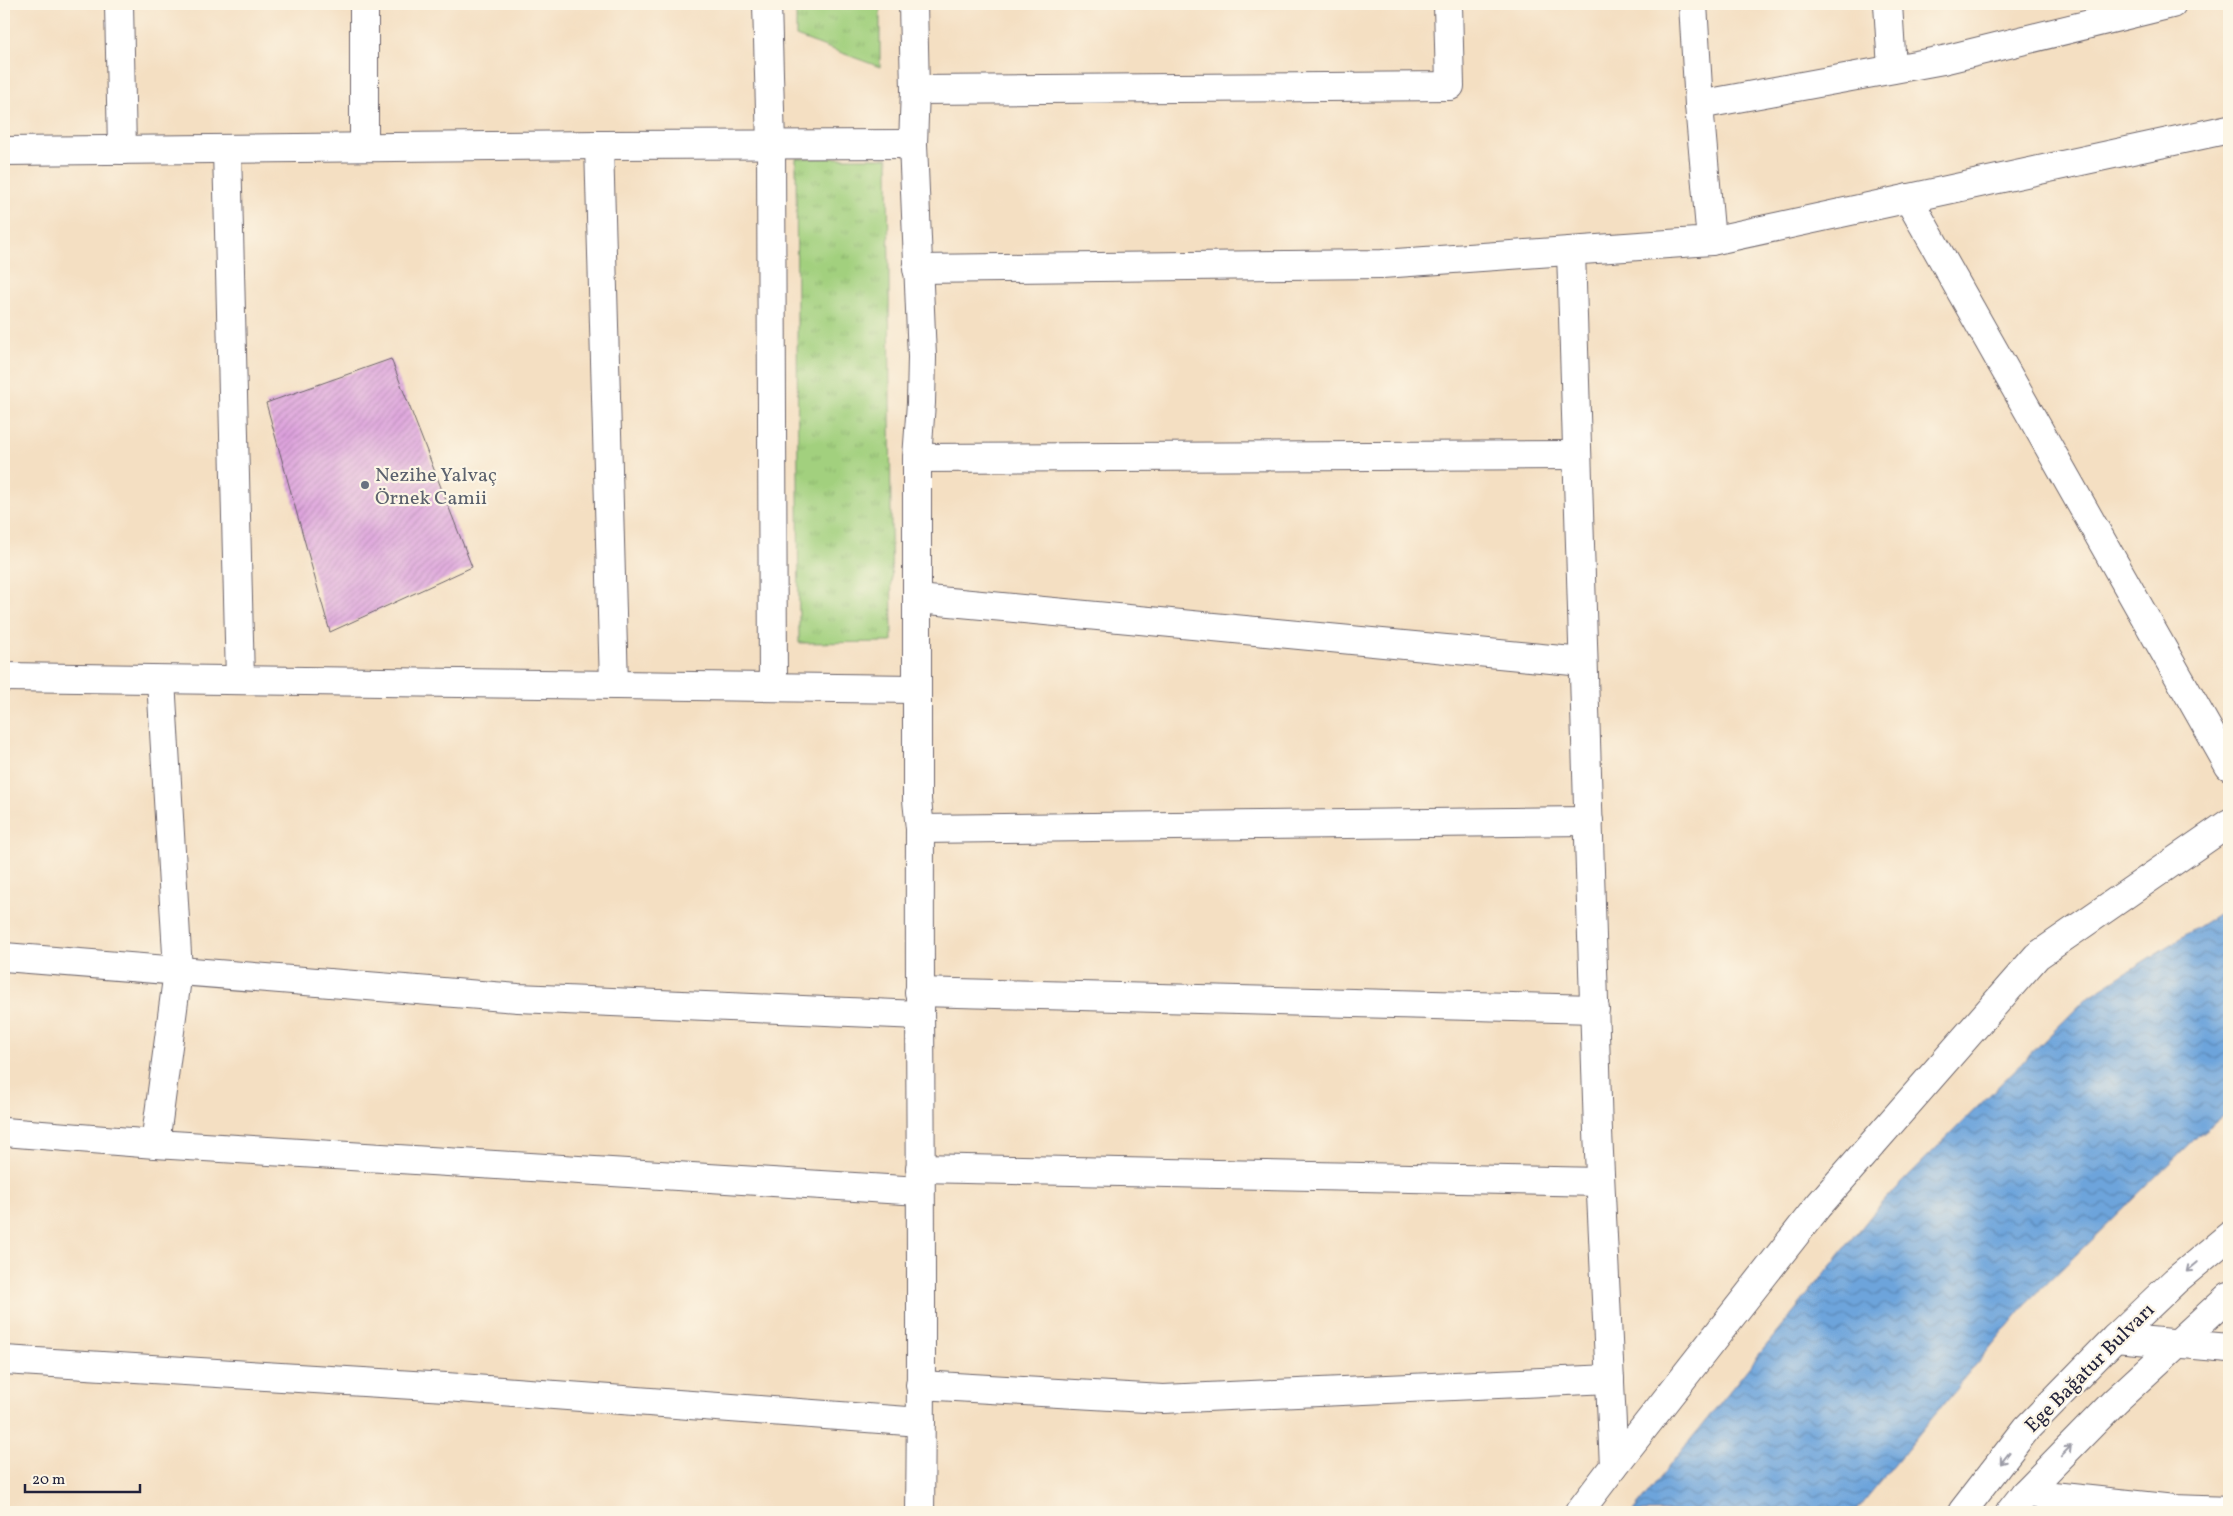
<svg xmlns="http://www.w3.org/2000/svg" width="2233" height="1516" font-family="Vollkorn,serif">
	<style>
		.park { fill: url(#park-tufts); stroke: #62795c }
		.water { fill: url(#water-waves); stroke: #48638b }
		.building { fill: url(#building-hatch) }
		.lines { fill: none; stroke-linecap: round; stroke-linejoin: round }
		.minor-casing { stroke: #6c646a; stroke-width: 30 }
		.major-casing { stroke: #6c646a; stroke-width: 30 }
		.minor { stroke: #fff; stroke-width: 28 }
		.major { stroke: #fff; stroke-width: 28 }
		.oneway { stroke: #9c9ca7 }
		.worship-dot { fill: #6b7280; stroke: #fcf5e5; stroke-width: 2 }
		.labels { text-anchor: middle; stroke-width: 4.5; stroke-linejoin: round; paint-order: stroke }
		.worship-label { font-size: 20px; fill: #5b616d; stroke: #fcf5e5; text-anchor: start }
		.street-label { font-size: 20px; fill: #22223b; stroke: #fcf5e5 }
	</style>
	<defs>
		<pattern id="park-tufts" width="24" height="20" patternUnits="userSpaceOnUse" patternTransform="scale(1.25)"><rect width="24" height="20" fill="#a2d07e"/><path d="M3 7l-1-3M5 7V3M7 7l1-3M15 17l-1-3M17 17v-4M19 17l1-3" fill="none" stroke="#8bb26e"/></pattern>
		<pattern id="water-waves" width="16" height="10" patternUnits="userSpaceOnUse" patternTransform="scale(1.25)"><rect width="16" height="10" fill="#6da4db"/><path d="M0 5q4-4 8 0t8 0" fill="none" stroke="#5985b3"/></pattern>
		<pattern id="building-hatch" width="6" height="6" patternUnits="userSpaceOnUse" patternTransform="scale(1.25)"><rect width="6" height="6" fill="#dc9fdd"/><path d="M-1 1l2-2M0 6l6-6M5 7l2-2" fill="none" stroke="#b281b4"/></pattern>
	</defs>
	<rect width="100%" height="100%" fill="#fcf5e5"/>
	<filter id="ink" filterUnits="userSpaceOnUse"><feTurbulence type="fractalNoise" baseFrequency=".02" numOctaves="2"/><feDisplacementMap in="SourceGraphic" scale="10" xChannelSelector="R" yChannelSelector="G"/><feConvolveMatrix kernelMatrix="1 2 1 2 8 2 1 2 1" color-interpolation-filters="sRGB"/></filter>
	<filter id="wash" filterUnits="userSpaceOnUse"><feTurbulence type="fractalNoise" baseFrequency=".0096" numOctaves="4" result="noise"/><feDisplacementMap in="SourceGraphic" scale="20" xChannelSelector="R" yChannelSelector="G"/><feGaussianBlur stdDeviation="1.12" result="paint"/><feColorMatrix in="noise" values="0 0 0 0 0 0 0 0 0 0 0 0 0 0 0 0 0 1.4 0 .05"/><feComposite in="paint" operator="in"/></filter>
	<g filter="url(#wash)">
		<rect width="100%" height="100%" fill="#f4dfc2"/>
		<g class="park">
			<polygon points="796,4 880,4 880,67 796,36"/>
			<polygon points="888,158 892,642 799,643 796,158"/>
		</g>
		<polygon class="water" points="2229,907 2229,1111 2199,1134 2025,1305 1855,1512 1632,1512 1883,1201 2089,996"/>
		<g id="blocks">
			<polygon class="building" points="391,359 472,567 330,632 266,403"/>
		</g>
	</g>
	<g filter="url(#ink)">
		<use href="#blocks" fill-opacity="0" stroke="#6c646a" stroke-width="1"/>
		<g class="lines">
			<g class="minor-casing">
				<g id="minor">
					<polyline points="119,4 122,150"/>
					<polyline points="364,4 364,147"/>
					<polyline points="767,4 771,145 773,687"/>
					<polyline points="1693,4 1699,105"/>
					<polyline points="1888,4 1892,69"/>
					<polyline points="915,90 1450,86 1448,4"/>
					<polyline points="599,145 614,685"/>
					<polyline points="227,149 240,680"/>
					<polyline points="4,151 599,145 913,144"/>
					<polyline points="1908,198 2229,766"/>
					<polyline points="1711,241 2229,129"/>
					<polyline points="1571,251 1598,1132 1614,1466 1579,1512"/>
					<polyline points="917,269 1382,264 1711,241 1699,105 1943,60 2172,4"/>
					<polyline points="917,458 1577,455"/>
					<polyline points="918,599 1583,662"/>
					<polyline points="920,829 1589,821"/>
					<polyline points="4,957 518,998 919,1015"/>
					<polyline points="919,992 1595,1009"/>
					<polyline points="4,1132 155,1144 920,1191"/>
					<polyline points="155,1144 178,971 161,680"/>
					<polyline points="920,1168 1600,1182"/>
					<polyline points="2115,1338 2229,1348"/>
					<polyline points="4,1360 446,1387 921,1422"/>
					<polyline points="920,1385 1163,1399 1610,1379"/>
					<polyline points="1614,1466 1818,1206 2037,956 2229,823"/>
					<polyline points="2025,1493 2174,1509 2229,1511"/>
				</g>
			</g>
			<g class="major-casing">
				<g id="major">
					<path d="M913,4L915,90L913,144L922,357L921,403L917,458V800L920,829C919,1057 923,1285 920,1512"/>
					<polyline points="4,677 916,689"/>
					<polyline points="1962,1512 2027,1428 2115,1338 2175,1281 2229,1236"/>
					<polyline points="2010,1512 2025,1493 2115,1401 2229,1296"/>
				</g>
			</g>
			<use href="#minor" class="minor"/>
			<use href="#major" class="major"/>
		</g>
		<defs><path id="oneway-shaft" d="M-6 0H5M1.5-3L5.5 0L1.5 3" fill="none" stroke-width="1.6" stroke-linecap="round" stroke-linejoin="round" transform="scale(1.25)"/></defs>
		<g class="oneway">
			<use href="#oneway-shaft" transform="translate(2192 1267) rotate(140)"/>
			<use href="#oneway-shaft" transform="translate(2066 1451) rotate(-46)"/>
			<use href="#oneway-shaft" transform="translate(2005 1458) rotate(128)"/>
		</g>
	</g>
	<circle class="worship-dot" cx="365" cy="485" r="5"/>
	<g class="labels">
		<g class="worship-label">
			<text x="375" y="481">Nezihe Yalvaç<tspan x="375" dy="23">Örnek Camii</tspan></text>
		</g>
		<g class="street-label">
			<text transform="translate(2089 1367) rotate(-45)" y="7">Ege Bağatur Bulvarı</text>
		</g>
	</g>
	<rect width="2233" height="1516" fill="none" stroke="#fcf5e5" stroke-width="20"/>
	<path d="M25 1484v8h115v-8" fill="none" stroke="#22223b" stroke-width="2.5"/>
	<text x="32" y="1484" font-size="15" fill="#22223b" stroke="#fcf5e5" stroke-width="4" paint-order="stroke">20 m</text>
</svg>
